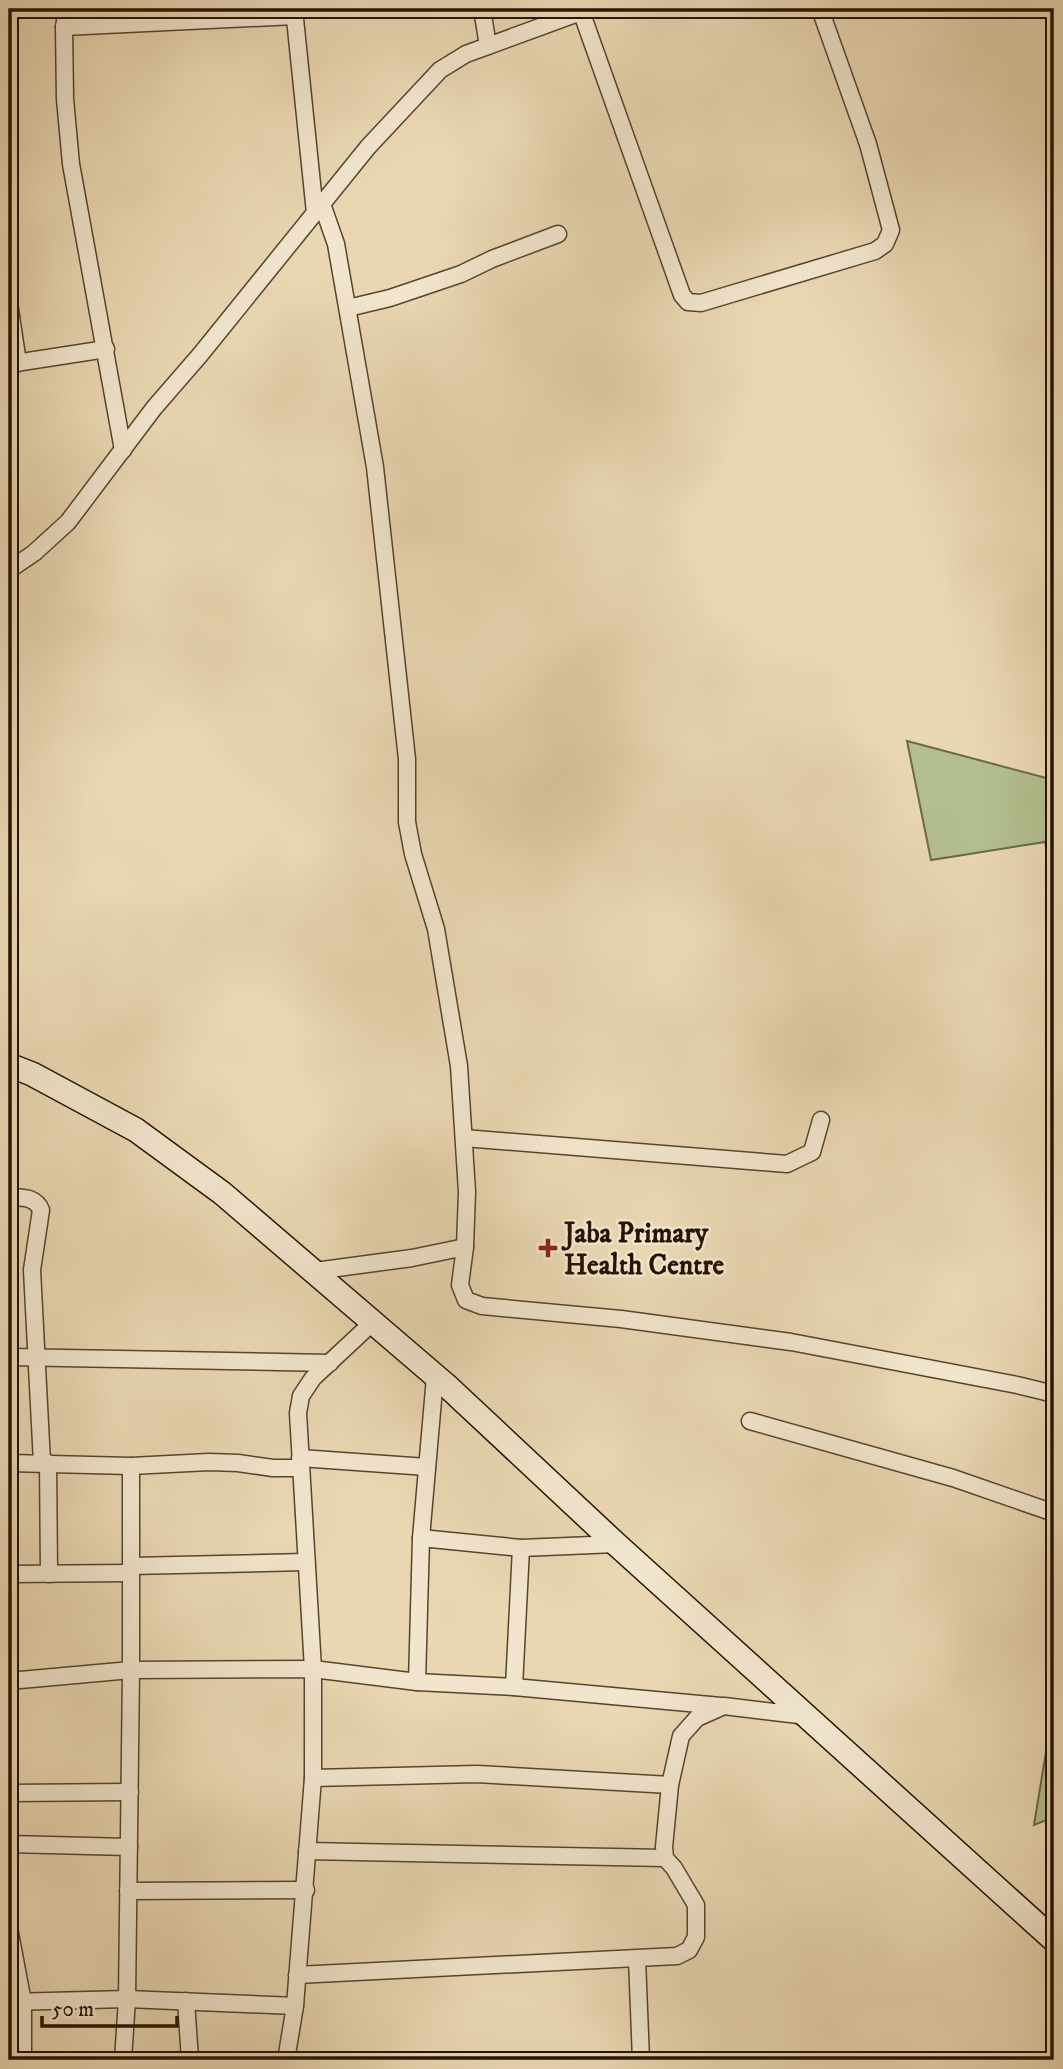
<svg xmlns="http://www.w3.org/2000/svg" width="1063" height="2069" font-family="'IM FELL DW Pica',serif">
	<style>
		.green { fill: #b3bf8f; stroke: #6c6948; stroke-width: 2 }
		.lines { fill: none; stroke-linecap: round; stroke-linejoin: round }
		.minor-casing { stroke: #56442d; stroke-width: 19 }
		.secondary-casing { stroke: #251301; stroke-width: 26 }
		.minor { stroke: #f1e5cd; stroke-width: 16 }
		.secondary { stroke: #f1e5cd; stroke-width: 23 }
		.poi-dot { fill: #8f2418; stroke: #f1e5cd; stroke-width: 2.5 }
		.labels { text-anchor: middle; stroke-width: 5; stroke-linejoin: round; paint-order: stroke }
		.poi-label { font-size: 28px; font-weight: bold; fill: #251301; stroke: #f1e5cd; text-anchor: start }
	</style>
	<rect width="100%" height="100%" fill="#e9d7b2"/>
	<filter id="stains"><feTurbulence type="fractalNoise" baseFrequency=".00286" numOctaves="4"/><feColorMatrix values="0 0 0 0 .2 0 0 0 0 .09 0 0 0 0 .02 0 0 0 .5 -.17"/></filter>
	<radialGradient id="worn" r=".72"><stop offset=".6" stop-color="#630" stop-opacity="0"/><stop offset="1" stop-color="#630" stop-opacity=".3"/></radialGradient>
	<g class="green">
		<polygon points="907,741 1054,780 1054,885 1045,842 931,860"/>
		<polygon points="1054,1703 1054,1817 1034,1825"/>
	</g>
	<g class="lines">
		<g class="minor-casing">
			<g id="minor">
				<polyline points="67,9 64,27 65,99 71,164 123,450"/>
				<polyline points="294,9 315,213"/>
				<polyline points="482,9 488,46"/>
				<polyline points="581,11 682,295 688,302 701,303 875,251 885,244 891,230 868,144 820,9"/>
				<polyline points="64,27 295,16"/>
				<polyline points="322,204 336,244 375,467 407,759 407,822 413,854 436,929 459,1066 467,1192 465,1247 460,1285 466,1300 482,1306 621,1319 791,1342 1017,1385 1054,1394"/>
				<polyline points="9,303 18,363"/>
				<polyline points="348,308 390,298 461,274 492,259 558,234"/>
				<polyline points="9,364 106,349"/>
				<polyline points="9,570 34,553 68,522 154,408 200,355 368,147 440,70 466,54 589,9"/>
				<polyline points="464,1138 787,1164 812,1152 821,1120"/>
				<path d="M9,1197C22,1198 35,1196 41,1210L32,1270L42,1463"/>
				<polyline points="315,1271 412,1258 465,1247"/>
				<polyline points="9,1357 330,1363"/>
				<polyline points="750,1421 953,1478 1054,1513"/>
				<polyline points="300,1458 427,1467"/>
				<polyline points="9,1463 131,1466 209,1462 238,1463 273,1468 301,1468"/>
				<polyline points="48,1463 49,1574"/>
				<polyline points="421,1538 435,1377"/>
				<polyline points="131,1566 306,1562"/>
				<polyline points="9,1574 130,1573"/>
				<polyline points="9,1681 131,1670 313,1669 417,1682 514,1687 721,1706"/>
				<polyline points="417,1682 421,1538 521,1548 616,1544"/>
				<polyline points="514,1687 521,1548"/>
				<polyline points="313,1778 477,1774 670,1785"/>
				<polyline points="9,1793 130,1792"/>
				<polyline points="9,1844 129,1847"/>
				<polyline points="307,1851 665,1858"/>
				<polyline points="128,1891 306,1890"/>
				<polyline points="9,1928 23,2002 23,2060"/>
				<polyline points="637,1959 641,2060"/>
				<polyline points="297,1975 677,1956 689,1950 696,1937 696,1905 674,1868 665,1858 664,1847 670,1785 681,1736 697,1718 724,1706 807,1716"/>
				<polyline points="186,2001 190,2060"/>
				<polyline points="9,2002 127,1999 295,2006"/>
				<polyline points="123,2060 127,1999 131,1670 131,1466"/>
				<polyline points="286,2060 295,2006 313,1778 313,1669 298,1413 301,1396 313,1378 372,1323"/>
			</g>
		</g>
		<g class="secondary-casing">
			<polyline id="secondary" points="9,1065 32,1074 136,1130 222,1193 446,1385 616,1544 1054,1940"/>
		</g>
		<use href="#minor" class="minor"/>
		<use href="#secondary" class="secondary"/>
	</g>
	<path class="poi-dot" d="M544.5 1237.5h7v7h7v7h-7v7h-7v-7h-7v-7h7z"/>
	<g class="labels">
		<g class="poi-label">
			<text x="564" y="1242">Jaba Primary<tspan x="564" dy="32">Health Centre</tspan></text>
		</g>
	</g>
	<rect width="1063" height="2069" fill="none" stroke="#e9d7b2" stroke-width="35"/>
	<rect x="10" y="10" width="1042" height="2048" fill="none" stroke="#251301" stroke-width="3.5"/>
	<rect x="18" y="18" width="1028" height="2034" fill="none" stroke="#251301" stroke-width="2"/>
	<path d="M42 2016v10h135v-10" fill="none" stroke="#251301" stroke-width="3.5"/>
	<text x="52" y="2016" font-size="21" fill="#251301" stroke="#f1e5cd" stroke-width="5" paint-order="stroke">50 m</text>
	<rect width="100%" height="100%" filter="url(#stains)"/>
	<rect width="100%" height="100%" fill="url(#worn)"/>
</svg>
